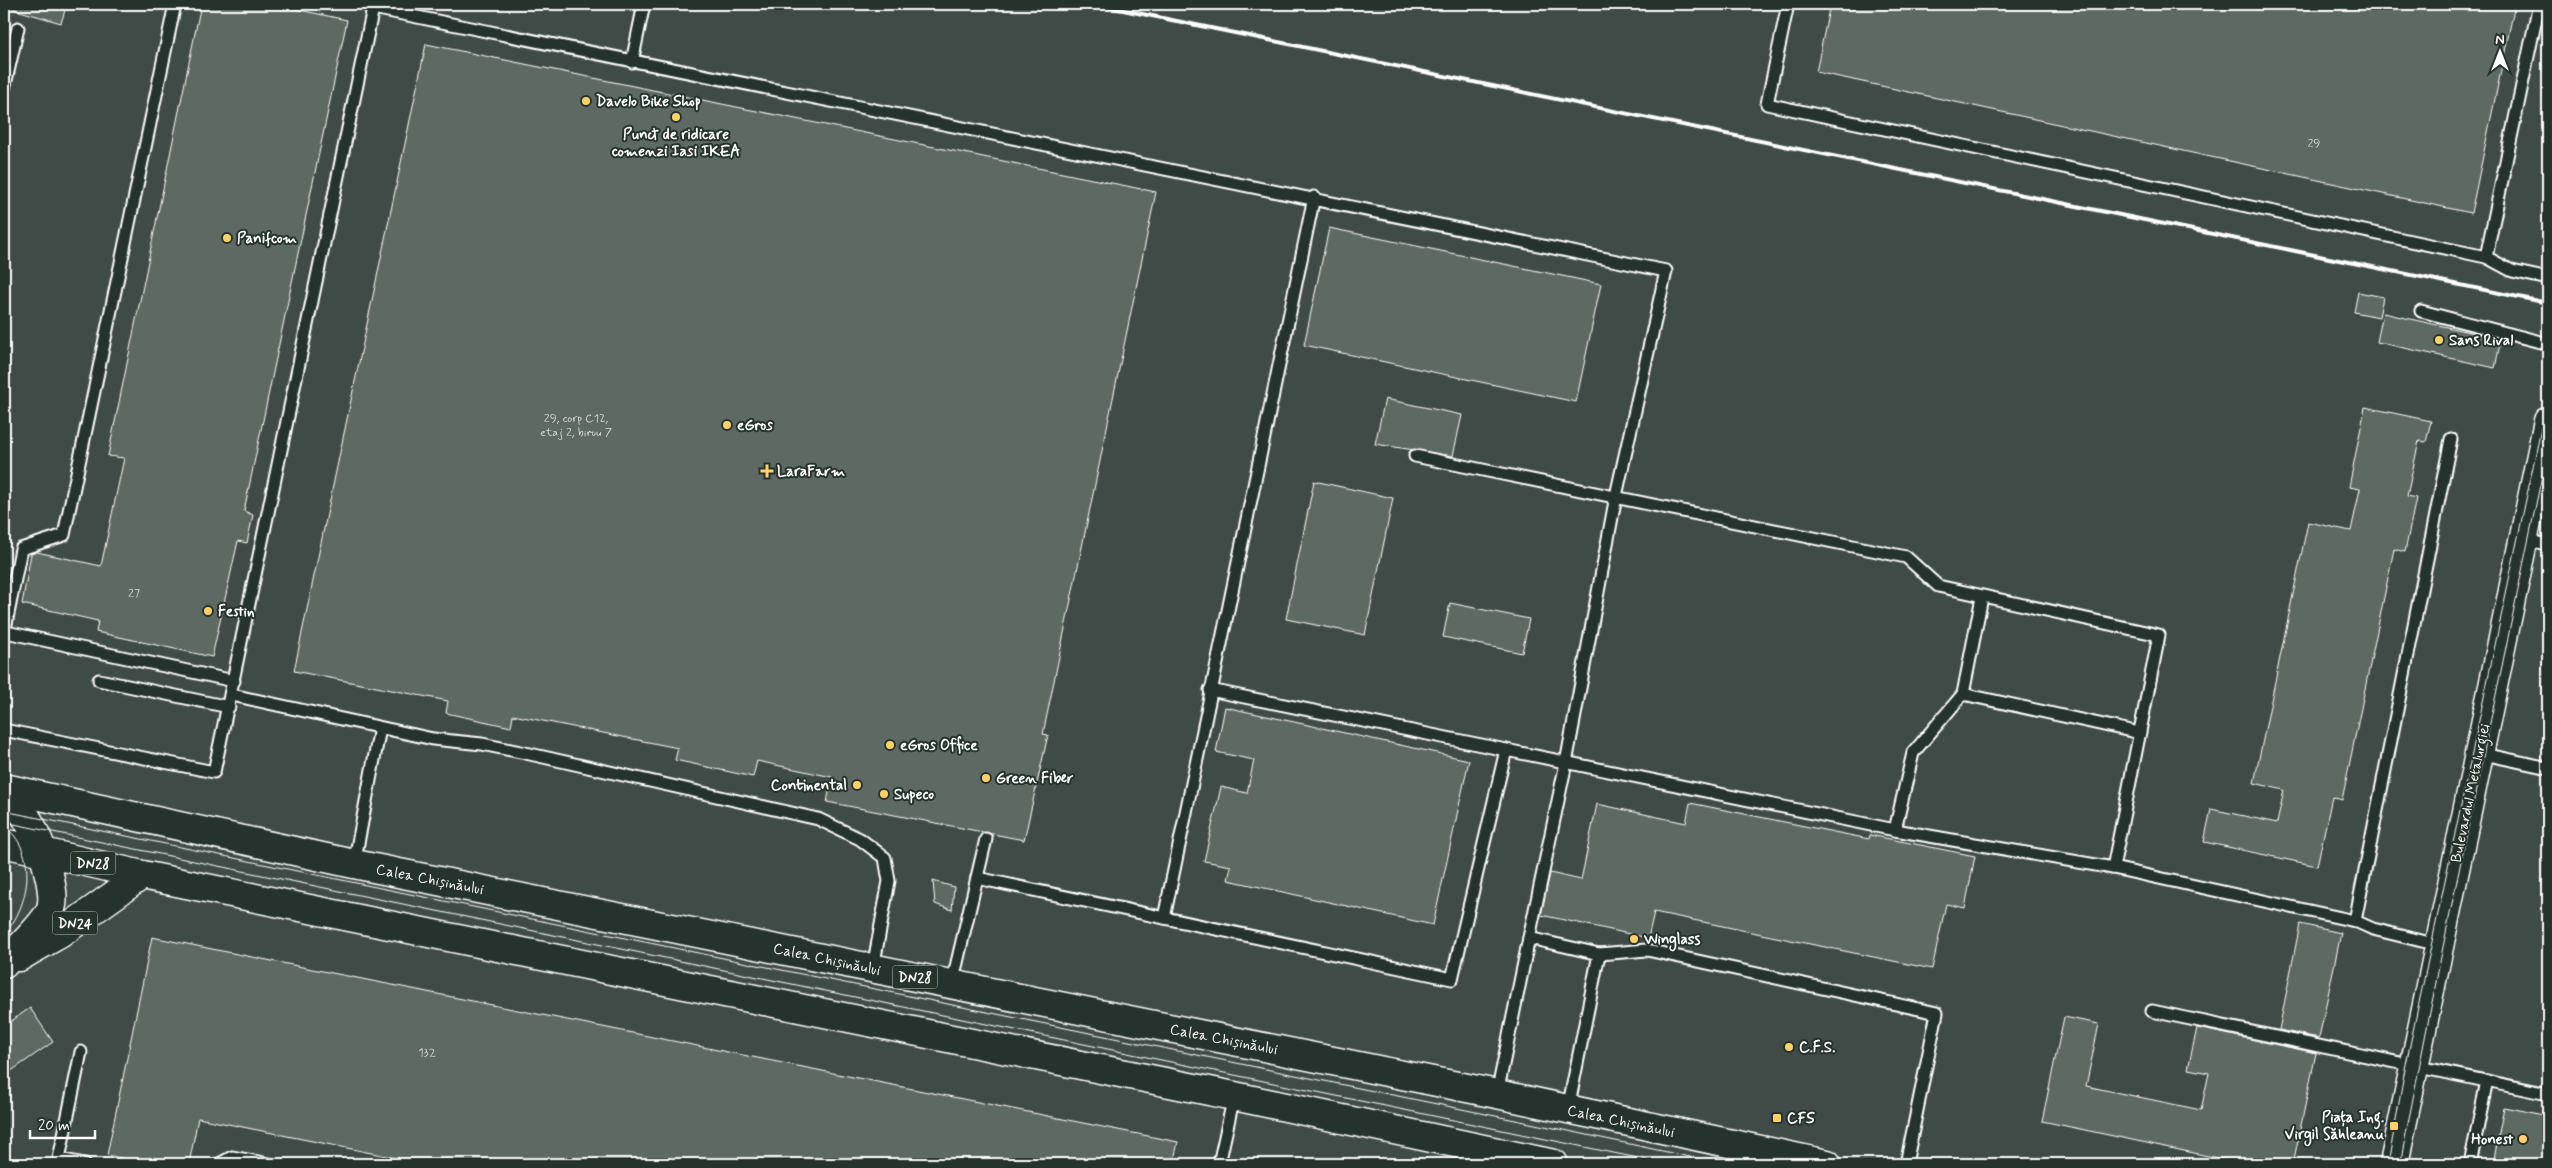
<svg xmlns="http://www.w3.org/2000/svg" width="2552" height="1168" font-family="Mynerve,sans-serif">
	<style>
		.built { fill: #404c47 }
		.building { fill: #5f6964; stroke: #fff }
		.lines { fill: none; stroke-linecap: round; stroke-linejoin: round }
		.service-casing { stroke: #fff; stroke-width: 15 }
		.secondary-casing { stroke: #fff; stroke-width: 31 }
		.primary-casing { stroke: #fff; stroke-width: 31 }
		.service { stroke: #26332d; stroke-width: 11 }
		.secondary { stroke: #26332d; stroke-width: 28 }
		.primary { stroke: #26332d; stroke-width: 28 }
		.tram { stroke: #fff; stroke-width: 1 }
		.rail { stroke: #fff; stroke-width: 4 }
		.poi-dot { fill: #ffd166; stroke: #26332d; stroke-width: 2 }
		.labels { text-anchor: middle; stroke-width: 4; stroke-linejoin: round; paint-order: stroke }
		.number-label { font-size: 12px; fill: #d7dad8 }
		.shield { fill: #26332d; stroke: #bec2c0; stroke-width: 1 }
		.shield-label { font-size: 14px; font-weight: bold; fill: #fff }
		.poi-label { font-size: 15px; font-weight: bold; fill: #fff; stroke: #26332d; text-anchor: start }
		.street-label { font-size: 15px; fill: #fff; stroke: #26332d }
	</style>
	<rect width="100%" height="100%" fill="#333f3a"/>
	<filter id="ink" filterUnits="userSpaceOnUse"><feTurbulence type="fractalNoise" baseFrequency=".02" numOctaves="2"/><feDisplacementMap in="SourceGraphic" scale="10" xChannelSelector="R" yChannelSelector="G"/><feConvolveMatrix kernelMatrix="1 2 1 2 8 2 1 2 1" color-interpolation-filters="sRGB"/></filter>
	<g filter="url(#ink)">
		<rect class="built" x="4" y="4" width="2544" height="1160"/>
		<g class="building">
			<polygon points="14,4 67,4 61,23 13,9"/>
			<polygon points="201,4 271,4 347,20 244,511 253,515 247,543 238,541 212,657 96,632 98,621 22,604 31,554 37,552 101,566 124,458 108,456"/>
			<polygon points="1830,4 2515,4 2471,213 1816,72"/>
			<polygon points="426,44 1156,192 1043,734 1048,735 1024,840 827,802 832,777 757,761 753,777 675,760 678,748 513,715 511,727 446,713 448,701 294,671"/>
			<polygon points="1329,228 1601,284 1576,402 1304,345"/>
			<polygon points="2358,292 2383,297 2379,317 2354,312"/>
			<polygon points="2383,313 2501,339 2495,368 2377,342"/>
			<polygon points="1385,399 1462,415 1453,456 1375,444"/>
			<polygon points="2365,407 2431,421 2426,442 2419,441 2407,496 2416,498 2405,552 2394,549 2342,800 2332,797 2317,866 2204,842 2211,809 2277,823 2284,790 2254,783 2308,522 2351,531 2360,489 2349,487"/>
			<polygon points="1314,481 1393,498 1365,635 1286,619"/>
			<polygon points="1450,603 1529,619 1522,653 1443,637"/>
			<polygon points="1225,707 1469,760 1433,925 1228,880 1231,866 1204,861 1221,787 1247,793 1254,760 1216,752"/>
			<polygon points="1690,803 1869,839 1870,835 1975,856 1965,908 1946,904 1932,969 1654,912 1648,938 1541,915 1550,873 1581,880 1597,804 1686,823"/>
			<polygon points="933,881 954,887 952,910 935,904"/>
			<polygon points="2300,924 2341,933 2319,1038 2279,1030"/>
			<polygon points="152,937 1178,1142 1173,1164 426,1164 198,1118 189,1164 149,1164 107,1155"/>
			<polygon points="30,1008 53,1042 4,1076 4,1026"/>
			<polygon points="2064,1017 2099,1024 2086,1086 2201,1110 2209,1073 2188,1069 2197,1028 2316,1053 2293,1164 2246,1164 2042,1121"/>
			<polygon points="2504,1107 2548,1116 2548,1164 2493,1164"/>
		</g>
		<g class="lines">
			<g class="service-casing">
				<g id="service">
					<polyline points="1788,4 1767,104 2486,257 2512,271 2548,279"/>
					<path d="M373,8C803,98 1235,181 1666,271L1616,496L1566,763L1529,938"/>
					<polyline points="632,62 644,4"/>
					<polyline points="4,89 18,28"/>
					<polyline points="2486,257 2539,4"/>
					<polyline points="2421,311 2548,344"/>
					<polyline points="1415,456 1906,557 1938,586 2159,635 2113,868"/>
					<polyline points="2523,540 2548,545"/>
					<polyline points="6,632 234,681"/>
					<polyline points="4,634 21,549 64,535 175,4"/>
					<polyline points="99,680 229,707"/>
					<polyline points="1210,690 1506,750"/>
					<polyline points="1963,694 2140,733"/>
					<polyline points="232,695 433,739 482,744 530,754 818,819 860,839 885,858 889,881 873,968"/>
					<polyline points="4,730 214,772 373,8 364,4"/>
					<polyline points="2479,753 2548,768"/>
					<polyline points="1895,830 1913,753 1963,694 1982,597"/>
					<polyline points="354,864 380,728"/>
					<polyline points="977,878 1452,979 1506,750 1895,830 2113,868 2355,921 2373,929 2438,945"/>
					<polyline points="1164,918 1314,197"/>
					<polyline points="2355,921 2451,439"/>
					<polyline points="952,984 986,839"/>
					<polyline points="2152,1011 2548,1094"/>
					<polyline points="81,1052 59,1159 85,1164"/>
					<polyline points="1497,1094 1529,938 1599,954 1647,950 1937,1013 1906,1164"/>
					<polyline points="1568,1109 1599,954"/>
					<polyline points="219,1164 232,1157 269,1164"/>
					<polyline points="1219,1164 1234,1096"/>
					<polyline points="2470,1164 2487,1081"/>
				</g>
			</g>
			<g class="secondary-casing">
				<polyline id="secondary" points="2394,1164 2548,421"/>
			</g>
			<g class="primary-casing">
				<g id="primary">
					<polyline points="4,788 354,864 1497,1094 1827,1164"/>
					<path d="M4,789C29,814 43,845 50,879C52,890 55,903 49,913C38,931 18,948 4,964"/>
					<polyline points="4,843 142,875 1234,1096 1554,1164"/>
					<polyline points="19,957 61,933 142,875"/>
				</g>
			</g>
			<use href="#service" class="service"/>
			<use href="#secondary" class="secondary"/>
			<use href="#primary" class="primary"/>
			<g class="tram">
				<polyline points="4,811 1564,1130 1723,1164"/>
				<polyline points="4,822 1667,1164"/>
				<path d="M4,826C39,851 30,907 4,934"/>
				<polyline points="2388,1164 2406,1064 2548,396"/>
				<polyline points="2400,1164 2443,947 2548,447"/>
			</g>
			<polyline class="rail" points="1094,4 2548,303"/>
		</g>
	</g>
	<g class="poi-dot">
		<circle cx="586" cy="101" r="5"/>
		<circle cx="676" cy="117" r="5"/>
		<circle cx="227" cy="238" r="5"/>
		<circle cx="2439" cy="340" r="5"/>
		<circle cx="727" cy="425" r="5"/>
		<path d="M764.5 463.5h5v5h5v5h-5v5h-5v-5h-5v-5h5z"/>
		<circle cx="208" cy="611" r="5"/>
		<circle cx="890" cy="745" r="5"/>
		<circle cx="986" cy="778" r="5"/>
		<circle cx="857" cy="785" r="5"/>
		<circle cx="884" cy="794" r="5"/>
		<circle cx="1634" cy="939" r="5"/>
		<circle cx="1789" cy="1047" r="5"/>
		<rect x="1772" y="1113" width="10" height="10" rx="2.5"/>
		<rect x="2389" y="1121" width="10" height="10" rx="2.5"/>
		<circle cx="2523" cy="1139" r="5"/>
	</g>
	<g class="labels">
		<g class="number-label">
			<text x="2314" y="147">29</text>
			<text x="576" y="422">29, corp C12,<tspan x="576" dy="14">etaj 2, birou 7</tspan></text>
			<text x="134" y="597">27</text>
			<text x="427" y="1056">132</text>
		</g>
		<g class="shield">
			<rect x="70.5" y="851.5" width="45" height="23" rx="4"/>
			<rect x="52.5" y="911.5" width="45" height="23" rx="4"/>
			<rect x="892.5" y="965.5" width="45" height="23" rx="4"/>
		</g>
		<g class="shield-label">
			<text x="93" y="868">DN28</text>
			<text x="75" y="928">DN24</text>
			<text x="915" y="982">DN28</text>
		</g>
		<g class="poi-label">
			<text x="596" y="106">Davelo Bike Shop</text>
			<text x="676" y="139" text-anchor="middle">Punct de ridicare<tspan x="676" dy="17">comenzi Iasi IKEA</tspan></text>
			<text x="237" y="243">Panifcom</text>
			<text x="2449" y="345">Sans Rival</text>
			<text x="737" y="430">eGros</text>
			<text x="777" y="476">LaraFarm</text>
			<text x="218" y="616">Festin</text>
			<text x="900" y="750">eGros Office</text>
			<text x="996" y="783">Green Fiber</text>
			<text x="847" y="790" text-anchor="end">Continental</text>
			<text x="894" y="799">Supeco</text>
			<text x="1644" y="944">Winglass</text>
			<text x="1799" y="1052">C.F.S.</text>
			<text x="2384" y="1122" text-anchor="end">Piața Ing.<tspan x="2384" dy="17">Virgil Săhleanu</tspan></text>
			<text x="1787" y="1123">CFS</text>
			<text x="2513" y="1144" text-anchor="end">Honest</text>
		</g>
		<g class="street-label">
			<text transform="translate(2470 793) rotate(-78)" y="5">Bulevardul Metalurgiei</text>
			<text transform="translate(430 879) rotate(11)" y="5">Calea Chișinăului</text>
			<text transform="translate(827 959) rotate(12)" y="5">Calea Chișinăului</text>
			<text transform="translate(1224 1039) rotate(11)" y="5">Calea Chișinăului</text>
			<text transform="translate(1621 1121) rotate(12)" y="5">Calea Chișinăului</text>
		</g>
	</g>
	<rect width="2552" height="1168" fill="none" stroke="#26332d" stroke-width="20"/>
	<rect x="10" y="10" width="2532" height="1148" fill="none" stroke="#fff" stroke-width="2" filter="url(#ink)"/>
	<g transform="translate(2500 52)" stroke="#26332d" stroke-width="4" paint-order="stroke">
	<path d="M0-4L9 19L0 12L-9 19Z" fill="#ffffff"/>
	<text y="-8" font-size="14" font-weight="bold" text-anchor="middle" fill="#ffffff">N</text>
	</g>
	<path d="M30 1130v8h65v-8" fill="none" stroke="#ffffff" stroke-width="2.5"/>
	<text x="38" y="1130" font-size="15" fill="#ffffff" stroke="#26332d" stroke-width="4" paint-order="stroke">20 m</text>
</svg>
